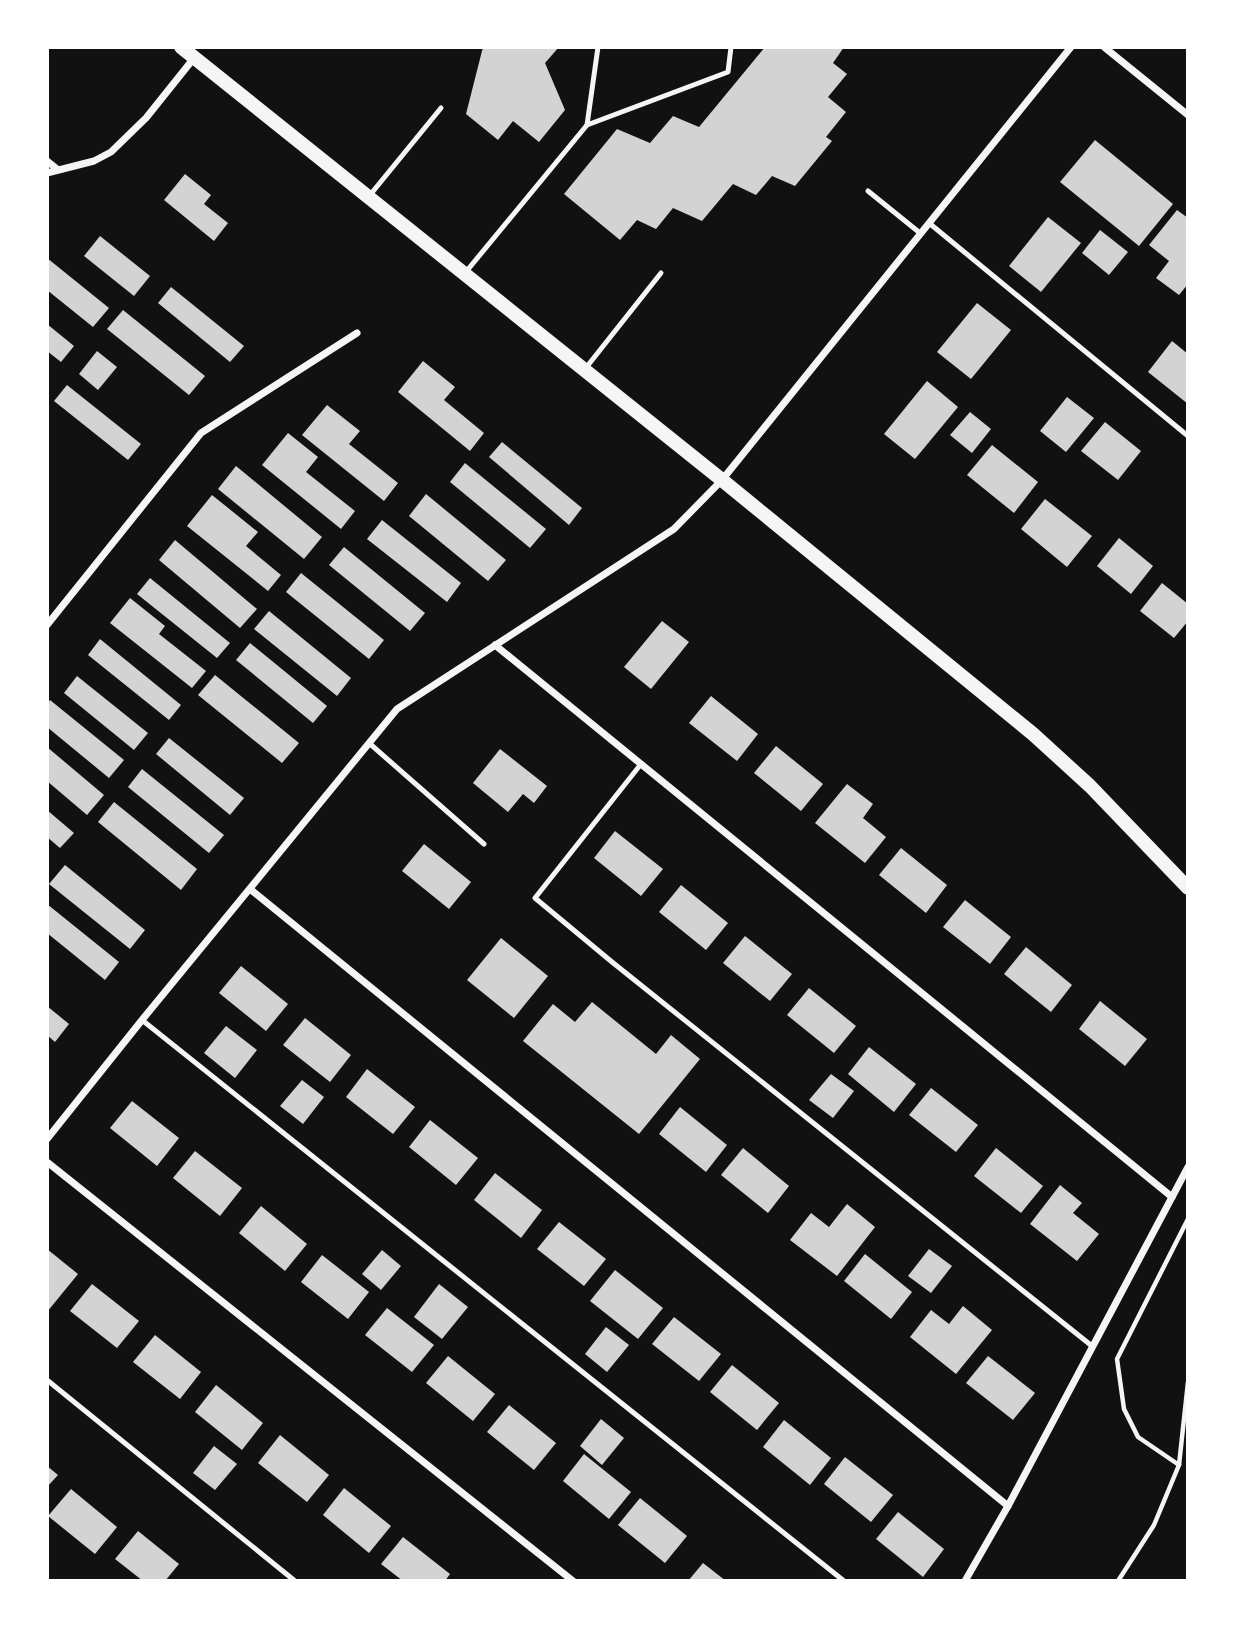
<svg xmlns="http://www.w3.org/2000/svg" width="1235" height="1628" font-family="'Noto Serif',serif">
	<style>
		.building { fill: #d3d3d3 }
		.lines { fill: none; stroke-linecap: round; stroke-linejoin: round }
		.path { stroke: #f5f5f5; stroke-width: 4.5 }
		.service { stroke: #f5f5f5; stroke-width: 5 }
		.minor { stroke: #f5f5f5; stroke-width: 7 }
		.secondary { stroke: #f5f5f5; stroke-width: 14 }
	</style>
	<rect width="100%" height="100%" fill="#111"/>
	<g class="building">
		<polygon points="483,47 559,47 545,63 565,110 539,142 513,121 498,140 466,114"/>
		<polygon points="765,47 844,47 833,63 847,74 828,97 846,112 826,137 832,141 795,186 772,176 756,195 733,184 702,221 673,208 656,229 637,220 620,240 564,194 617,129 650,143 673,116 699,127"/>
		<polygon points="1095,140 1173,204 1139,246 1060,182"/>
		<polygon points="185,174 211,195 204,204 228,223 214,241 164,200"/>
		<polygon points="1177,210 1188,218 1188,284 1179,295 1156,278 1169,261 1149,245"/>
		<polygon points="1048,217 1081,243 1041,292 1009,266"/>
		<polygon points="1100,230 1128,252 1109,275 1082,253"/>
		<polygon points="100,236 150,276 134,296 84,256"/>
		<polygon points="47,258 109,308 93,327 47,290"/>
		<polygon points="171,287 244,346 230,362 158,303"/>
		<polygon points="977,303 1011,330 971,379 937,352"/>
		<polygon points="123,310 205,376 189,395 107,329"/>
		<polygon points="47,324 74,346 61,362 47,351"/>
		<polygon points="1172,341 1188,354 1188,404 1148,372"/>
		<polygon points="97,351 117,367 98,390 79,374"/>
		<polygon points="423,361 455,387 444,400 484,433 470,451 398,392"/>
		<polygon points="927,381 958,407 915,459 884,434"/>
		<polygon points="67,385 141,444 128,460 54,401"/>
		<polygon points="1067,397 1094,418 1066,452 1040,431"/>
		<polygon points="327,405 360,431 349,444 398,483 384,501 302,435"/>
		<polygon points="970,412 991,429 972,453 950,435"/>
		<polygon points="1105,422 1141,451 1118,480 1081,451"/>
		<polygon points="288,433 318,457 306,472 355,511 341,529 262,465"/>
		<polygon points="502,442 582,508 569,525 489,457"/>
		<polygon points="992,445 1038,482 1014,513 967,475"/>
		<polygon points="465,463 546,529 530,548 450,482"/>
		<polygon points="236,466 322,537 304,559 218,489"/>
		<polygon points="426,494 506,560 488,581 409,516"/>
		<polygon points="212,495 258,532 246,546 281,575 268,591 187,526"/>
		<polygon points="1045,499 1092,536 1067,567 1021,529"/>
		<polygon points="382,520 461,583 447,602 367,539"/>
		<polygon points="1119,538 1153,566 1131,594 1097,566"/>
		<polygon points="175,540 257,609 240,628 159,560"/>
		<polygon points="344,547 425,613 410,631 329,565"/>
		<polygon points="301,573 384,640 369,659 286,592"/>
		<polygon points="150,578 230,643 217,658 137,594"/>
		<polygon points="1162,583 1188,604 1188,621 1174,638 1140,611"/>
		<polygon points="130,598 165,626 159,634 206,671 192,688 110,623"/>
		<polygon points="269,611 351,678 337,696 254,629"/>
		<polygon points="662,621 689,642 651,689 624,667"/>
		<polygon points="100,639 181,705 169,720 88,655"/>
		<polygon points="250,643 327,706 313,723 236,660"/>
		<polygon points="215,675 299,743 282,763 198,695"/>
		<polygon points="77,676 148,733 134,750 64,693"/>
		<polygon points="711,696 758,734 737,761 689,723"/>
		<polygon points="50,700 124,760 109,778 47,727 47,704"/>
		<polygon points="169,738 244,798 230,815 156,754"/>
		<polygon points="776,746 823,784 801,811 754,773"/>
		<polygon points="47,747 104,795 87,815 47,781"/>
		<polygon points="500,749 547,786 534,803 523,794 508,812 473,783"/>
		<polygon points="142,769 224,835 209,853 128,787"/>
		<polygon points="847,784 873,804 863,818 886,837 865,863 815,823"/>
		<polygon points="114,802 197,869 181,890 98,822"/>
		<polygon points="47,810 74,833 60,848 47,837"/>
		<polygon points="615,831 663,869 641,896 594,858"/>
		<polygon points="424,844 471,882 449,909 402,871"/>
		<polygon points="901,848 947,885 926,913 879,875"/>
		<polygon points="65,865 145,930 130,949 49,884"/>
		<polygon points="681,885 728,923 706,950 659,912"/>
		<polygon points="965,900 1011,937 990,964 943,927"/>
		<polygon points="47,904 119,962 105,980 47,933"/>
		<polygon points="745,936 792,974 770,1001 723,963"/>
		<polygon points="501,938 548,976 514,1018 467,980"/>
		<polygon points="1026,947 1072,985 1051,1012 1004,974"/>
		<polygon points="241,966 288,1004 266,1031 219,993"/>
		<polygon points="809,988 856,1026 834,1053 787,1015"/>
		<polygon points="1100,1001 1147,1039 1125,1066 1079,1029"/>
		<polygon points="592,1002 656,1054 671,1035 700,1059 639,1134 523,1041 553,1004 575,1022"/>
		<polygon points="47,1006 69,1024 55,1042 47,1035"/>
		<polygon points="305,1018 351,1055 330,1082 283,1045"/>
		<polygon points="226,1026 257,1050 235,1078 204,1053"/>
		<polygon points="869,1047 916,1084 894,1112 848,1074"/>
		<polygon points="367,1069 415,1107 393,1134 346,1097"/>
		<polygon points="831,1074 854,1091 833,1118 809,1100"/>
		<polygon points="302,1080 324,1097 303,1124 280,1106"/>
		<polygon points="931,1088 978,1125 956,1152 909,1115"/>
		<polygon points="132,1101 179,1138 157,1166 110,1128"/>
		<polygon points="680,1107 727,1145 706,1172 659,1134"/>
		<polygon points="430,1120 478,1158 456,1185 409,1147"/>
		<polygon points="743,1148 789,1186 768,1213 721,1175"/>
		<polygon points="996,1148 1043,1186 1021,1213 974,1176"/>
		<polygon points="195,1151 242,1188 220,1216 173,1178"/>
		<polygon points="495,1173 542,1210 521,1238 474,1200"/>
		<polygon points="1060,1185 1082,1203 1073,1213 1099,1234 1077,1261 1030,1224"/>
		<polygon points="847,1204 875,1227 837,1276 790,1240 811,1213 829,1227"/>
		<polygon points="261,1206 307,1244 285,1271 239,1233"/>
		<polygon points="559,1222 606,1259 584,1286 537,1249"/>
		<polygon points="47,1249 78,1274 47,1312"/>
		<polygon points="929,1249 952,1266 931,1293 908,1276"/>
		<polygon points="382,1250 401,1266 381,1290 362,1274"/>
		<polygon points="865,1254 912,1292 891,1319 844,1281"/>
		<polygon points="322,1255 369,1292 348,1319 301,1282"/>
		<polygon points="615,1270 663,1308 638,1339 590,1301"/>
		<polygon points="92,1284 139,1321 117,1348 70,1311"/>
		<polygon points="439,1284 468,1307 442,1339 414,1317"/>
		<polygon points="963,1306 992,1330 956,1374 910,1337 931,1310 949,1324"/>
		<polygon points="387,1308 434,1345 412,1372 365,1335"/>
		<polygon points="674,1317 721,1354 699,1381 652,1344"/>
		<polygon points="606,1327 629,1345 607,1372 585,1354"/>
		<polygon points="155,1335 201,1372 180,1399 133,1362"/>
		<polygon points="448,1356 495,1394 473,1421 426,1383"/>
		<polygon points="988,1356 1035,1393 1013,1420 966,1383"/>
		<polygon points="732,1365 779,1403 757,1430 710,1392"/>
		<polygon points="216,1385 263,1423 242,1450 195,1412"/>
		<polygon points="509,1405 556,1443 534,1470 487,1432"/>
		<polygon points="601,1419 624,1438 602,1465 580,1446"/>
		<polygon points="784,1420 831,1458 810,1485 763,1447"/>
		<polygon points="280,1435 329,1475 307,1502 258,1463"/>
		<polygon points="214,1446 237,1464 215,1490 193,1473"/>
		<polygon points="584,1454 631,1492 609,1519 563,1481"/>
		<polygon points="845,1457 893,1495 871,1522 824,1484"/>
		<polygon points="47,1466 58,1475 47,1487"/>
		<polygon points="344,1488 391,1526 369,1553 323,1515"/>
		<polygon points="71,1489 117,1527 95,1554 48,1516"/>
		<polygon points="640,1498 687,1536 665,1563 618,1525"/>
		<polygon points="898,1512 944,1549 923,1577 876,1539"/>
		<polygon points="138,1531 179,1564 165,1581 143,1581 115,1559"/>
		<polygon points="403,1537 450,1574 445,1581 403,1581 381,1564"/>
		<polygon points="703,1563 726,1581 688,1581"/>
	</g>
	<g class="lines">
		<g class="path">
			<polyline points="1179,1465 1138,1437 1124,1409 1117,1359 1188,1219"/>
			<polyline points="1118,1581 1154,1525 1179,1465 1188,1382"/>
		</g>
		<g class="service">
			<polyline points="587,125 598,47"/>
			<polyline points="868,191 920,233"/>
			<polyline points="370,195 441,108"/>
			<polyline points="929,223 1188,436"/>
			<polyline points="465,273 587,125 728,72 731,47"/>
			<polyline points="585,369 661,273"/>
			<polyline points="369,743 484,844"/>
			<polyline points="641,764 535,898 612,962 1092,1346"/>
			<polyline points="142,1020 844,1581"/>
			<polyline points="47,1380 295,1581"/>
		</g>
		<g class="minor">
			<polyline points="1104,47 1188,115"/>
			<polyline points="47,161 57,169"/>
			<polyline points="47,173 94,161 111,152 146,118 194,58"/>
			<polyline points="47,625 201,433 357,333"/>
			<polyline points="495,645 1172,1197"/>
			<polyline points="250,889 1008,1506"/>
			<polyline points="47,1139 142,1020 397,709 674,529 722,480 1071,47"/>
			<polyline points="47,1162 573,1581"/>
			<polyline points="965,1581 1008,1506 1188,1167"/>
		</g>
		<polyline class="secondary" points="181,47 722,480 1033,734 1090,786 1188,888"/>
	</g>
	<rect width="1235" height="1628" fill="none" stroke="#ffffff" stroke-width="98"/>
</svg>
